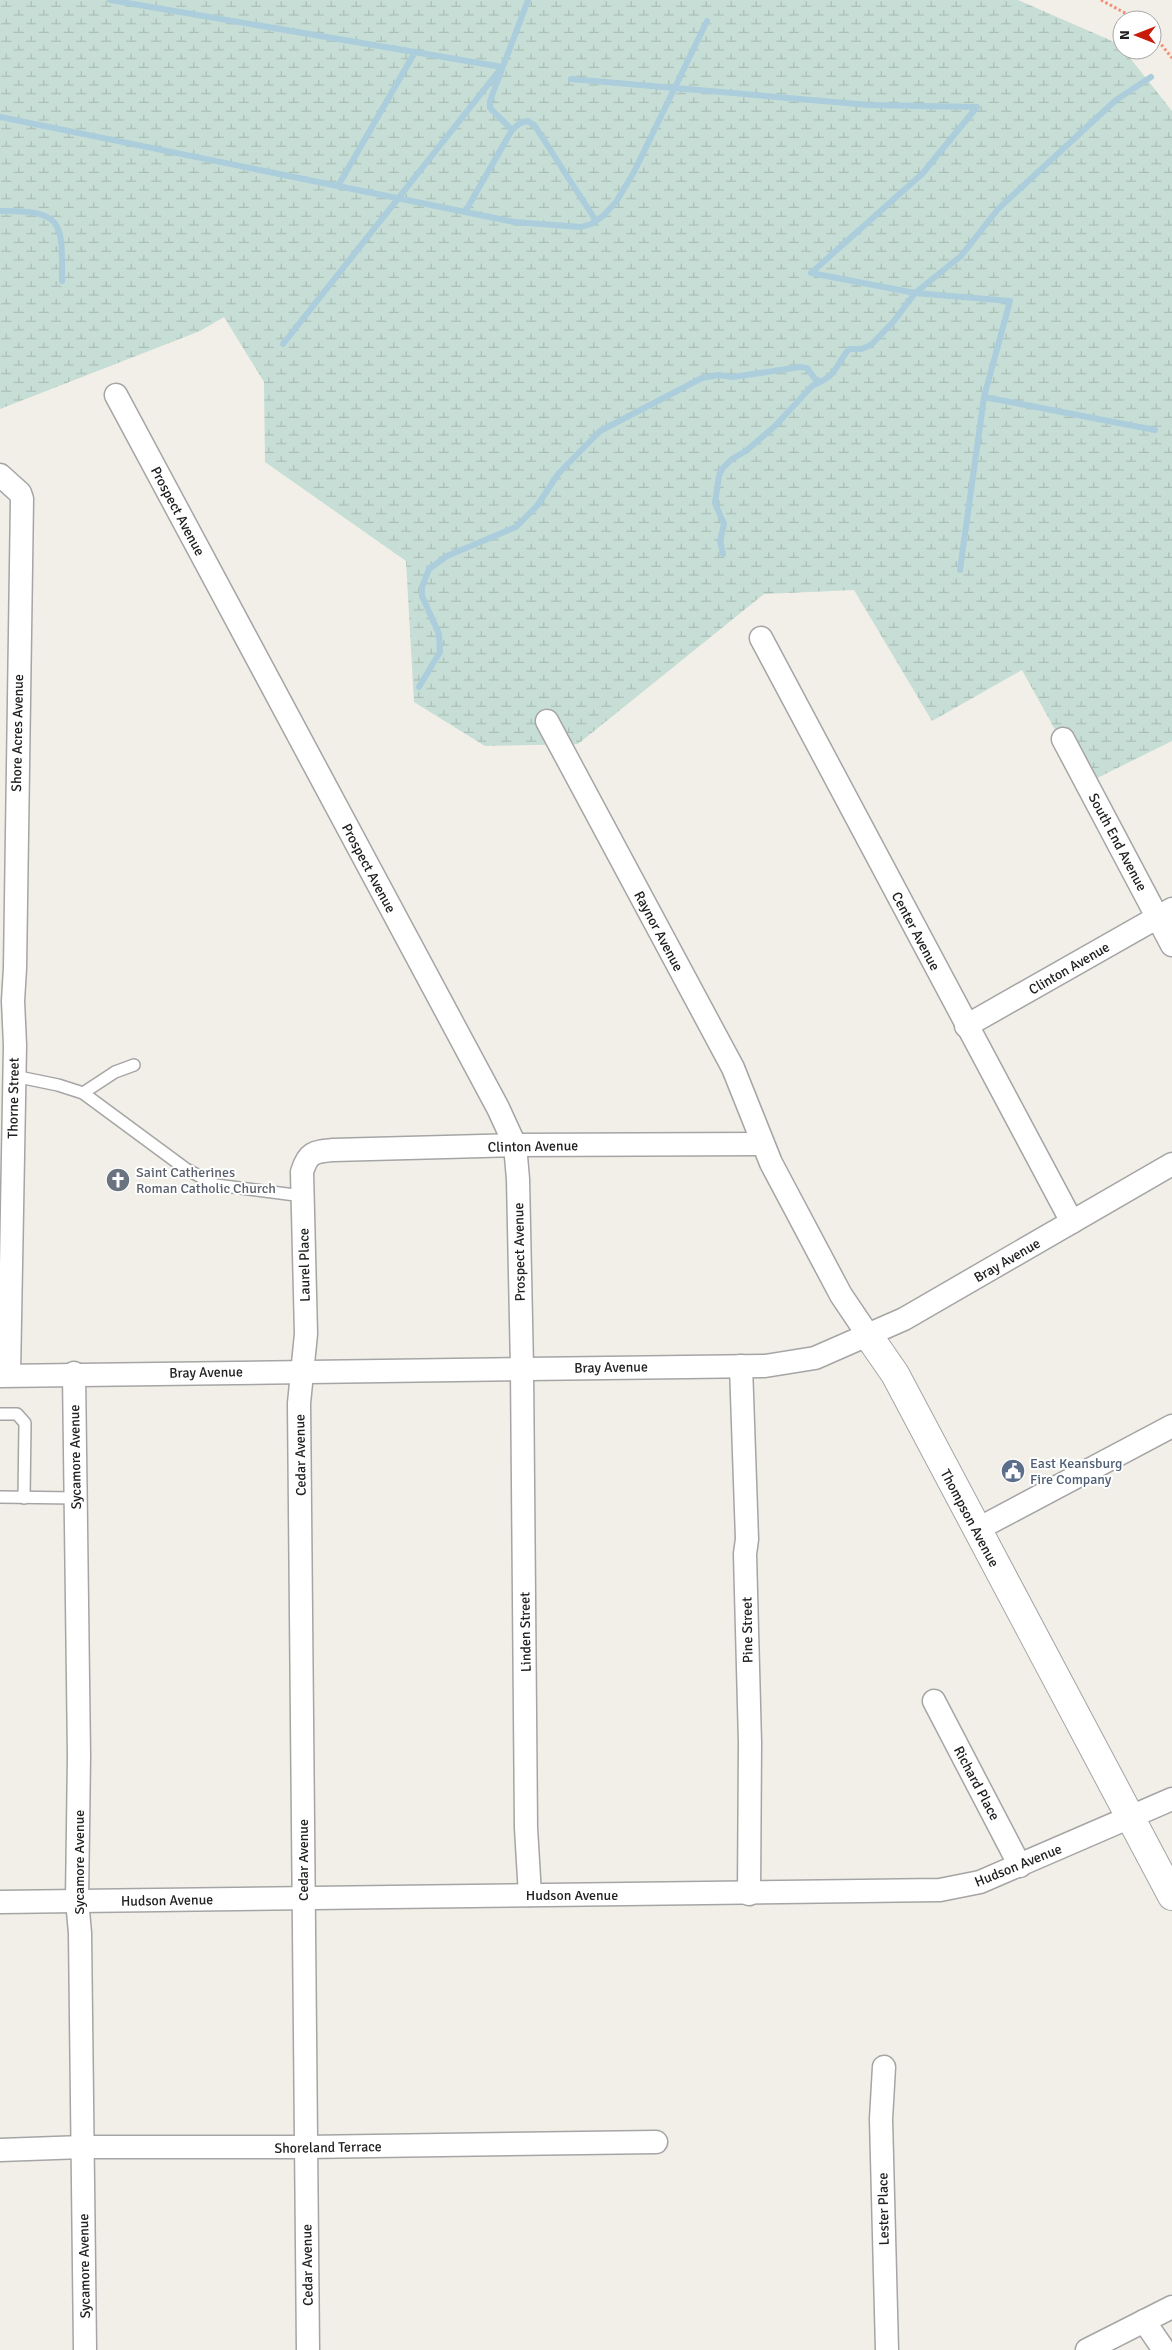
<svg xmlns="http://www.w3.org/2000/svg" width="1172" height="2350" font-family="Signika,sans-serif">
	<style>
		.wetland { fill: url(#wetland-marsh) }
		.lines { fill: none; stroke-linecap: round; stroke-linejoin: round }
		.stream { stroke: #abcddc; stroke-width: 6 }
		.service-casing { stroke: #a5a5a5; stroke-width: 14 }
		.minor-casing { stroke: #a5a5a5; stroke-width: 25 }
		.tertiary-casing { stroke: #a5a5a5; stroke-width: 30 }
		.path { stroke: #f48f77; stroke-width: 3; stroke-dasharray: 2.5 2.5; stroke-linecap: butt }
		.service { stroke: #fff; stroke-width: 11 }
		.minor { stroke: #fff; stroke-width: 22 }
		.tertiary { stroke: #fff; stroke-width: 28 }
		.labels { text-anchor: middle; stroke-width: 4; stroke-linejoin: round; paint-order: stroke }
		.street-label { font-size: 14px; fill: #212121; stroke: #fff }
		.worship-label { font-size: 14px; fill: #5b616d; stroke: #fff; text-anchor: start }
		.service-label { font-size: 14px; fill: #4e5e75; stroke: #fff; text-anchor: start }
	</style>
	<defs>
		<pattern id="wetland-marsh" width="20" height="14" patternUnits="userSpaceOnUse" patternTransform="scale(1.25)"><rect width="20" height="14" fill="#c6ded5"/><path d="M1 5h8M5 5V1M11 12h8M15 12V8" fill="none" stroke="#aabeb7"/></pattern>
	</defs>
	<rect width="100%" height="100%" fill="#f1efe8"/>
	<polygon class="wetland" points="0,0 1018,0 1119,44 1172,111 1172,741 1085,784 1022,670 932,721 854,590 764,594 578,744 485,746 414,702 406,561 265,462 264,382 224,317 200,331 0,409"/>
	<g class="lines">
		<g class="stream">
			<polyline points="110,0 502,67 283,344"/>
			<polyline points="571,79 869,105 977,107 922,174 811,273 915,293 1010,301 984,397 960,570"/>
			<polyline points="0,117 514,222 581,227 591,224 603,216 616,202 634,172 707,21"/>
			<polyline points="512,130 490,108 490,101 528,0"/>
			<polyline points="338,186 415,52"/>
			<path d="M0,211C65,210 62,223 62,281"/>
			<polyline points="465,212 512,130 520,123 528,121 535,126 596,221"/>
			<polyline points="984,397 1155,430"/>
			<polyline points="723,554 720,541 724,524 715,503 719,476 722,469 732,459 746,451 775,426 812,386 818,383"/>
			<path d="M419,687L440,652L439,634L422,596V587L429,569L447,556L516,527L537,506L558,474L600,431L702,378L718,375L733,377L800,367L807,368L818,383C838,374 836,364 849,349H861L871,345L894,321L915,293L961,256L998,209L1116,100L1151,77"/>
		</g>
		<g class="service-casing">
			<g id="service">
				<polyline points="14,1076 58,1085 83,1093 186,1169 216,1185 303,1196"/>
				<polyline points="83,1093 115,1072 134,1065"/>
				<polyline points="0,1414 17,1414 25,1423 24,1498"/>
				<polyline points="0,1497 76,1498"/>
			</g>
		</g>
		<g class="minor-casing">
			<g id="minor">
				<polyline points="116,395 498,1108 515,1145 518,1179 522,1368 526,1828 530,1895"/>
				<polyline points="0,475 20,493 22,499 15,968 13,1001 15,1045 9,1375"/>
				<polyline points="761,638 1072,1222"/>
				<polyline points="547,721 733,1068 771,1163 841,1295 868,1335"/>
				<polyline points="1063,739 1172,945"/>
				<polyline points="966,1026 1172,909"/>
				<polyline points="741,1366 747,1539 745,1554 750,1743 749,1894"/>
				<polyline points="74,1373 79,1756 77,1900 80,1933 85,2350"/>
				<polyline points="0,1376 765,1366 815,1358 904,1319 1172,1164"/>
				<polyline points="976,1530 1172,1426"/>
				<polyline points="934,1701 1020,1866"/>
				<polyline points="0,1902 940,1890 980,1882 1172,1799"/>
				<polyline points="884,2067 881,2119 887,2350"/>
				<polyline points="0,2150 83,2147 306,2147 656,2142"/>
				<polyline points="1144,2321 1164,2350"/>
				<path d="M308,2350L299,1403L306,1334L302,1172C308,1152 314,1152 333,1150L515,1145L763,1144"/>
				<polyline points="1087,2350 1172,2307"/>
			</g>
		</g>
		<g class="tertiary-casing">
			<polyline id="tertiary" points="868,1335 895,1374 1172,1896"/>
		</g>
		<g class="path">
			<polyline points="1101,0 1138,20"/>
			<polyline points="1152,33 1172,58"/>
		</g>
		<use href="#service" class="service"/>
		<use href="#minor" class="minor"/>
		<use href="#tertiary" class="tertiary"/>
	</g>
	<defs>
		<g id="church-disc" transform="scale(1.25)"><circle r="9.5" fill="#6b7280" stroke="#fff"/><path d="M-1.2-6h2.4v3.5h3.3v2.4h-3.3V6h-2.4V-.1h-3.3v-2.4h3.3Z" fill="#fff"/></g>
		<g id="civic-disc" transform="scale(1.25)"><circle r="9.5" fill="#5c6f8a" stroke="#fff"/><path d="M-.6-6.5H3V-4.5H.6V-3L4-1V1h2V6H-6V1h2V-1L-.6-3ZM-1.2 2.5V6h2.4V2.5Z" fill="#fff"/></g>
	</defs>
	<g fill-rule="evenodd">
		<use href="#church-disc" x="118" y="1180"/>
		<use href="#civic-disc" x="1013" y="1471"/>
	</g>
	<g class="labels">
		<g class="street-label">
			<text transform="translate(178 511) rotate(62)" y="5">Prospect Avenue</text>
			<text transform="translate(17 733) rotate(-89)" y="5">Shore Acres Avenue</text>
			<text transform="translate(1118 842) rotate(62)" y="5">South End Avenue</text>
			<text transform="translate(369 868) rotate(62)" y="5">Prospect Avenue</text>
			<text transform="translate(659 931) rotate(62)" y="5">Raynor Avenue</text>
			<text transform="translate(916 931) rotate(62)" y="5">Center Avenue</text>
			<text transform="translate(1069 968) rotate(-30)" y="5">Clinton Avenue</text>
			<text transform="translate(13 1098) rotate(-89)" y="5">Thorne Street</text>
			<text transform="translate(533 1146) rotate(-1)" y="5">Clinton Avenue</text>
			<text transform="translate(519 1252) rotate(-91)" y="5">Prospect Avenue</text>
			<text transform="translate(1007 1260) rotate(-30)" y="5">Bray Avenue</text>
			<text transform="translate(304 1265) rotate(-91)" y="5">Laurel Place</text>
			<text transform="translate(611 1367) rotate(-1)" y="5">Bray Avenue</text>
			<text transform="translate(206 1372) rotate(-1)" y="5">Bray Avenue</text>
			<text transform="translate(300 1455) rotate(-91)" y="5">Cedar Avenue</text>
			<text transform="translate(75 1457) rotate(-91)" y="5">Sycamore Avenue</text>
			<text transform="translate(970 1518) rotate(62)" y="5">Thompson Avenue</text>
			<text transform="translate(747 1630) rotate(-91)" y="5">Pine Street</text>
			<text transform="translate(525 1632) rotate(-91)" y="5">Linden Street</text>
			<text transform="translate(977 1783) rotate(62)" y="5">Richard Place</text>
			<text transform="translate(303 1860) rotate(-90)" y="5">Cedar Avenue</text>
			<text transform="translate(79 1862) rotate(-90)" y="5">Sycamore Avenue</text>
			<text transform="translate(1018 1865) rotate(-22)" y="5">Hudson Avenue</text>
			<text x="572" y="1900">Hudson Avenue</text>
			<text transform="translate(167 1900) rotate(-1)" y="5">Hudson Avenue</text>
			<text transform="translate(328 2147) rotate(-1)" y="5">Shoreland Terrace</text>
			<text transform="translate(883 2209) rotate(-91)" y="5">Lester Place</text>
			<text transform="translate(307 2265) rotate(-91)" y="5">Cedar Avenue</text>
			<text transform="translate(84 2266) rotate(-91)" y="5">Sycamore Avenue</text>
		</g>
		<g class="worship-label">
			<text x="136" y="1177">Saint Catherines<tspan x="136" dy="16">Roman Catholic Church</tspan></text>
		</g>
		<g class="service-label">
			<text x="1030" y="1468">East Keansburg<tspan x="1030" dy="16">Fire Company</tspan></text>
		</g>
	</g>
	<g transform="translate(1137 35) rotate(270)"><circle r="24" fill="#ffffff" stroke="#a6a6a6"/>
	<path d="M0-4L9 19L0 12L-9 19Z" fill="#c91b09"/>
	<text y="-8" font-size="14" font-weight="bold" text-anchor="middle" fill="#212121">N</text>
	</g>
</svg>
